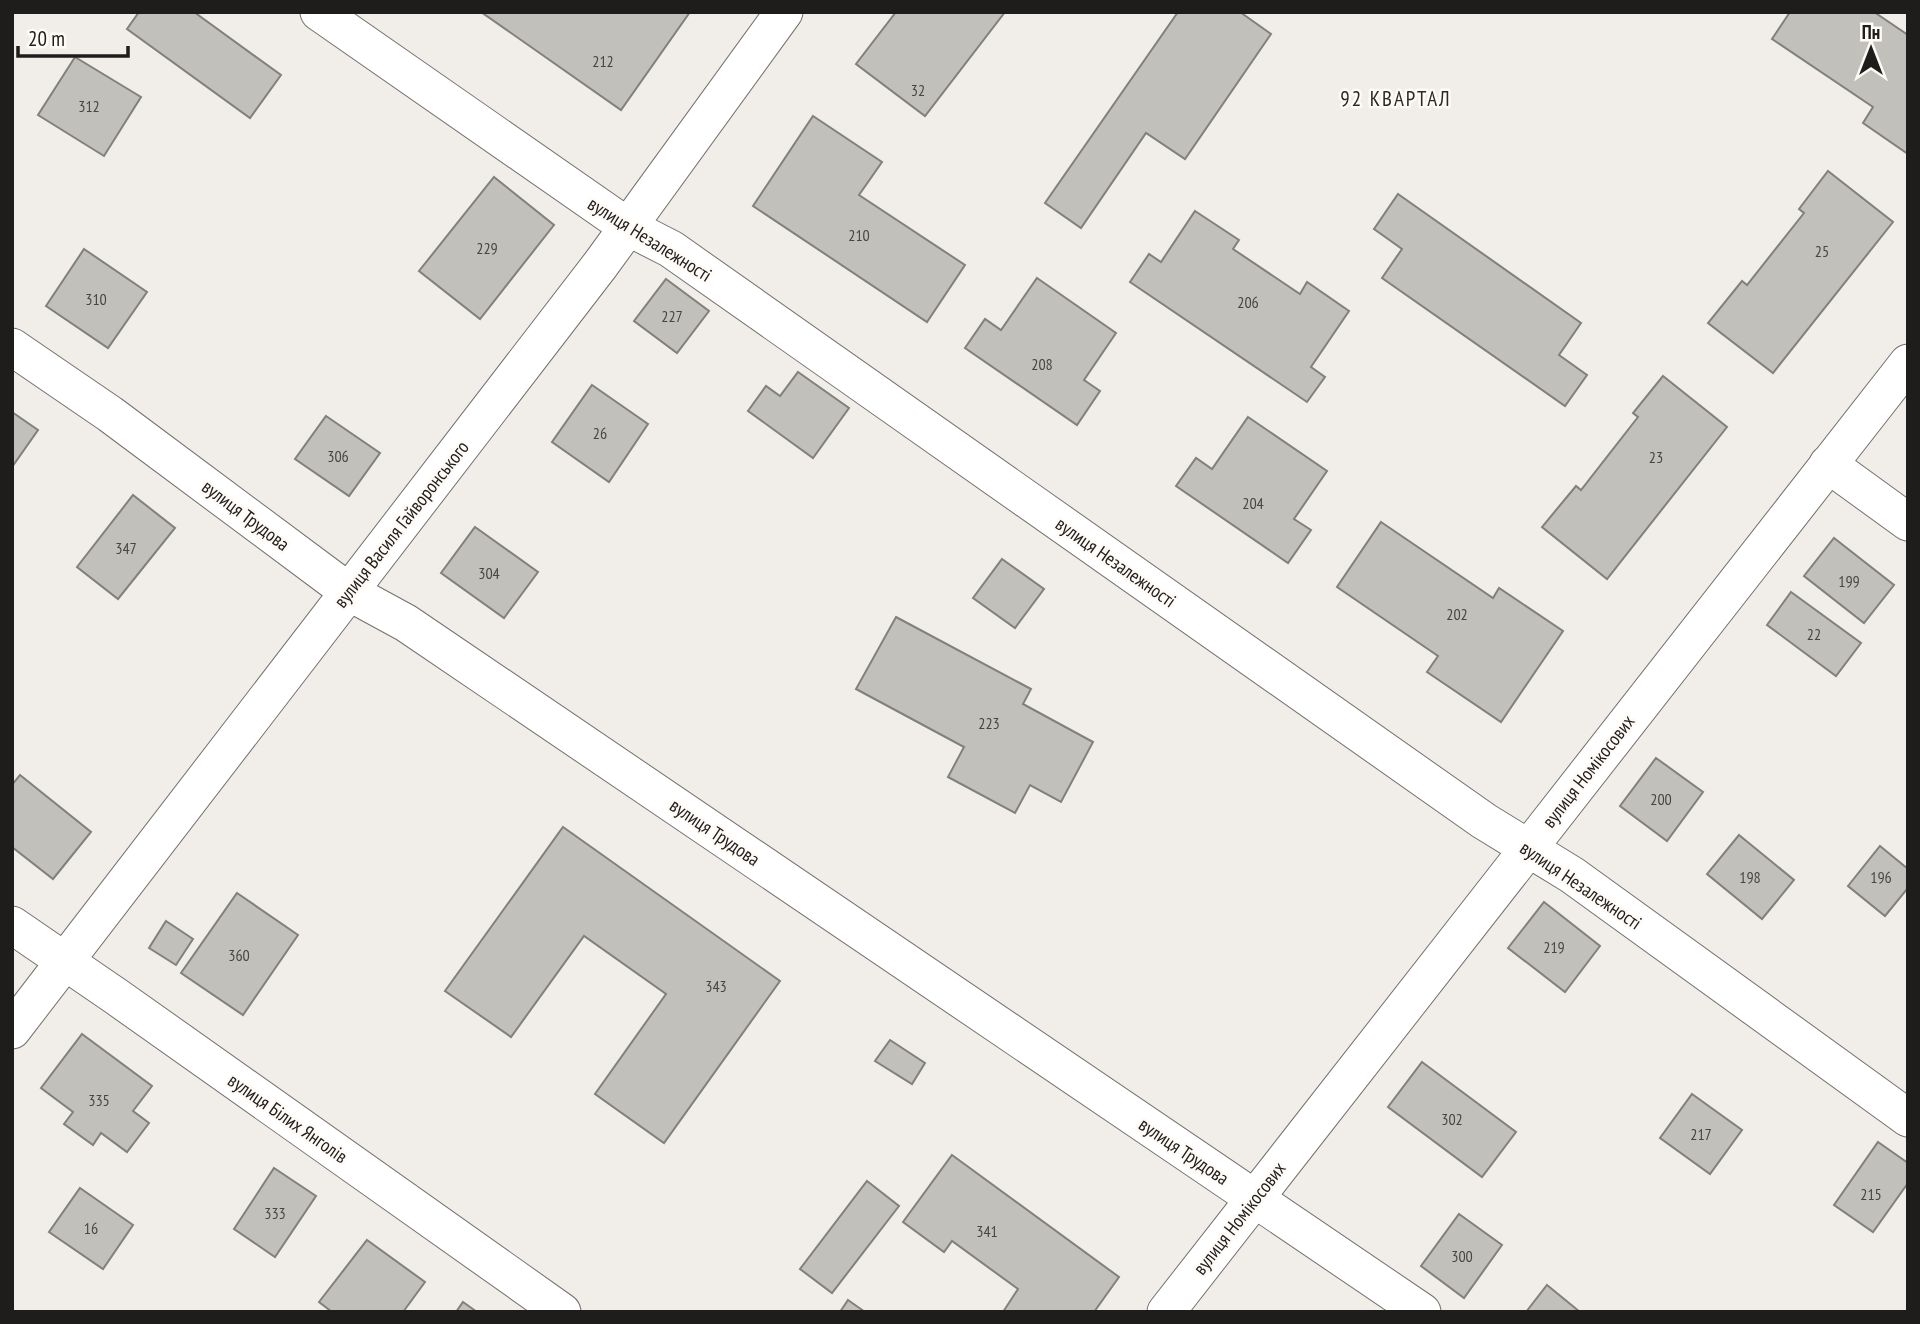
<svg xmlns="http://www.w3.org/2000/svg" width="1920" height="1324" font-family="'PT Sans Narrow',sans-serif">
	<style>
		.building { fill: #c1c0bb; stroke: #81817c; stroke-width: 2 }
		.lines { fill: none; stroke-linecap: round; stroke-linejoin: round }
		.minor-casing { stroke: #74716d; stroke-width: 39 }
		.minor { stroke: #fff; stroke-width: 37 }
		.labels { text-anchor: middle; stroke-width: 5; stroke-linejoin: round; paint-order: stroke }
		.number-label { font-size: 16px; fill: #484644 }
		.street-label { font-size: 19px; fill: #1f1d1c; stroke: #fefaf6 }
		.neighbourhood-label { font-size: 21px; letter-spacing: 2px; fill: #2c2926; stroke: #fefaf6 }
	</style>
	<rect width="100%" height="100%" fill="#f1ede8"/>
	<g class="building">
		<polygon points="139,12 194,12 281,75 250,118 127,29"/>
		<polygon points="481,12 690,12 621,110"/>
		<polygon points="896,12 1005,12 925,116 856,64"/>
		<polygon points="1178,12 1240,12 1271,34 1185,159 1146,133 1081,228 1045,203"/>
		<polygon points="1790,12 1874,12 1908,35 1908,154 1863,123 1873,107 1772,39"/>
		<polygon points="75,57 141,97 104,156 38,115"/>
		<polygon points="813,116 882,162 859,195 965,265 927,322 753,206"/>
		<polygon points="1828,171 1893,222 1773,373 1708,323 1742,281 1747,285 1804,213 1799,209"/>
		<polygon points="494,177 554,225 480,319 419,271"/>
		<polygon points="1398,194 1581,323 1559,355 1587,375 1565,406 1382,278 1402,249 1374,229"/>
		<polygon points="1195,211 1239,240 1233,249 1300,294 1307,282 1349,311 1311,367 1325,377 1307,402 1130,282 1149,254 1161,262"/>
		<polygon points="84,249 147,292 108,348 46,306"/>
		<polygon points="1037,278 1116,333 1084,380 1100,391 1077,425 965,348 985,319 1001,330"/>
		<polygon points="666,279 709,311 677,353 634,321"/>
		<polygon points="798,372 849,408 813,458 748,411 766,386 780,396"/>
		<polygon points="1663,376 1727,427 1607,579 1542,527 1576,486 1581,490 1638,417 1633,413"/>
		<polygon points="592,385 648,424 609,482 552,442"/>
		<polygon points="12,412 38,430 12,467"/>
		<polygon points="326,416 380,453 349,496 295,459"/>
		<polygon points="1248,417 1327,471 1294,519 1311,530 1288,563 1176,486 1196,458 1212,469"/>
		<polygon points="133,495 175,528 118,599 77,567"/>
		<polygon points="1381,522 1493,598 1499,588 1563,631 1501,722 1427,672 1438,656 1337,587"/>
		<polygon points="475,527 538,572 504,618 441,573"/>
		<polygon points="1834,538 1894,585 1864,623 1804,576"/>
		<polygon points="1002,559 1044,589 1015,628 973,598"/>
		<polygon points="1791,592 1861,643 1836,676 1767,625"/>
		<polygon points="896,617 1031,689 1023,704 1093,742 1061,802 1030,785 1015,813 948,777 964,747 856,689"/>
		<polygon points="1656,758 1703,792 1667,841 1620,806"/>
		<polygon points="20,775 91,832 53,879 12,847 12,785"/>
		<polygon points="563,827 780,981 664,1143 595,1094 666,994 584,936 511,1037 445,991"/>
		<polygon points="1739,835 1794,880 1762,919 1707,874"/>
		<polygon points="1880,846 1908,869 1908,888 1885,916 1848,886"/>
		<polygon points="237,893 298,935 243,1015 181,973"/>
		<polygon points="1544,902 1600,946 1565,992 1508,948"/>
		<polygon points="166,921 193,939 176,965 149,948"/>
		<polygon points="82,1034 152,1086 133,1111 149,1123 127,1152 101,1133 93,1145 64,1124 73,1112 41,1088"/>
		<polygon points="890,1040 925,1063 912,1084 875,1061"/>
		<polygon points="1422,1062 1516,1132 1482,1177 1388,1107"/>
		<polygon points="1692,1094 1742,1130 1710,1174 1660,1138"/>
		<polygon points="1878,1142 1908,1163 1908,1183 1873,1232 1834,1205"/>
		<polygon points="952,1155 1119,1277 1094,1312 1003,1312 1018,1289 952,1241 944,1252 903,1222"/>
		<polygon points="274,1168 316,1196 275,1257 234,1229"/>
		<polygon points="867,1181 899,1206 832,1293 800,1269"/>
		<polygon points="80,1188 133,1225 103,1269 49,1232"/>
		<polygon points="1459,1214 1502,1245 1464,1298 1421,1266"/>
		<polygon points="367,1240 425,1282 403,1312 332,1312 319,1302"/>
		<polygon points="1547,1285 1580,1312 1526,1312"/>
		<polygon points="848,1300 865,1312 840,1312"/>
		<polygon points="463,1302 477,1312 456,1312"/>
	</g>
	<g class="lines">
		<g class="minor-casing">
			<g id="minor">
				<polyline points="319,12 628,227 671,249 1484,821 1572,875 1908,1118"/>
				<polyline points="12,347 110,414 349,592 406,623 1422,1312"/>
				<polyline points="1828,464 1908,522"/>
				<polyline points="12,925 117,997 562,1312"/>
				<polyline points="12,1030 601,264 784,12"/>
				<polyline points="1166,1312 1908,363"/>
			</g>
		</g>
		<use href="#minor" class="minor"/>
	</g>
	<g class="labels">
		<g class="number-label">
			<text x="603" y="67">212</text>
			<text x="918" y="96">32</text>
			<text x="89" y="112">312</text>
			<text x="859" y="241">210</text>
			<text x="487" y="254">229</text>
			<text x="1822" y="257">25</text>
			<text x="96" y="305">310</text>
			<text x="1248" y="308">206</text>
			<text x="672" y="322">227</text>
			<text x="1042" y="370">208</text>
			<text x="600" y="439">26</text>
			<text x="338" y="462">306</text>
			<text x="1656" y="463">23</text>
			<text x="1253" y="509">204</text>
			<text x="126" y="554">347</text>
			<text x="489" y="579">304</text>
			<text x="1849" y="587">199</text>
			<text x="1457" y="620">202</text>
			<text x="1814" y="640">22</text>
			<text x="989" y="729">223</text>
			<text x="1661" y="805">200</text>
			<text x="1750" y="883">198</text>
			<text x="1881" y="883">196</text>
			<text x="1554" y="953">219</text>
			<text x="239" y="961">360</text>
			<text x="716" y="992">343</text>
			<text x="99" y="1106">335</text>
			<text x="1452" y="1125">302</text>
			<text x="1701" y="1140">217</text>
			<text x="1871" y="1200">215</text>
			<text x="275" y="1219">333</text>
			<text x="91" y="1234">16</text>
			<text x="987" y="1237">341</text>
			<text x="1462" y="1262">300</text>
		</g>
		<g class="street-label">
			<text transform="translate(650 239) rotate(32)" y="7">вулиця Незалежності</text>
			<text transform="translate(246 515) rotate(37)" y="7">вулиця Трудова</text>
			<text transform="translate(401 524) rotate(-52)" y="7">вулиця Василя Гайворонського</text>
			<text transform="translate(1116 562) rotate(35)" y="7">вулиця Незалежності</text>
			<text transform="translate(1588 771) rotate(-52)" y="7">вулиця Номікосових</text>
			<text transform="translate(715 832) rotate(34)" y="7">вулиця Трудова</text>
			<text transform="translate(1581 885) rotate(34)" y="7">вулиця Незалежності</text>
			<text transform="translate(288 1118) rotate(35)" y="7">вулиця Білих Янголів</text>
			<text transform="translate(1184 1151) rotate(34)" y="7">вулиця Трудова</text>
			<text transform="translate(1239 1218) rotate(-52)" y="7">вулиця Номікосових</text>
		</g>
		<g class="neighbourhood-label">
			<text x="1396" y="106">92 КВАРТАЛ</text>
		</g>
	</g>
	<rect width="1920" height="1324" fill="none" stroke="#1f1d1c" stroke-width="28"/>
	<g transform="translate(1871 49)" stroke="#fefaf6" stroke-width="5" paint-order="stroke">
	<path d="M0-5L12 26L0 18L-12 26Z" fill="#1f1d1c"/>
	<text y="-10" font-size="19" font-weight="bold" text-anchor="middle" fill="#1f1d1c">Пн</text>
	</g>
	<path d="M18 46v10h110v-10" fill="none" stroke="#1f1d1c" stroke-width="3.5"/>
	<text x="28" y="46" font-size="21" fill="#1f1d1c" stroke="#fefaf6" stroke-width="5" paint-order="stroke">20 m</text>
</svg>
